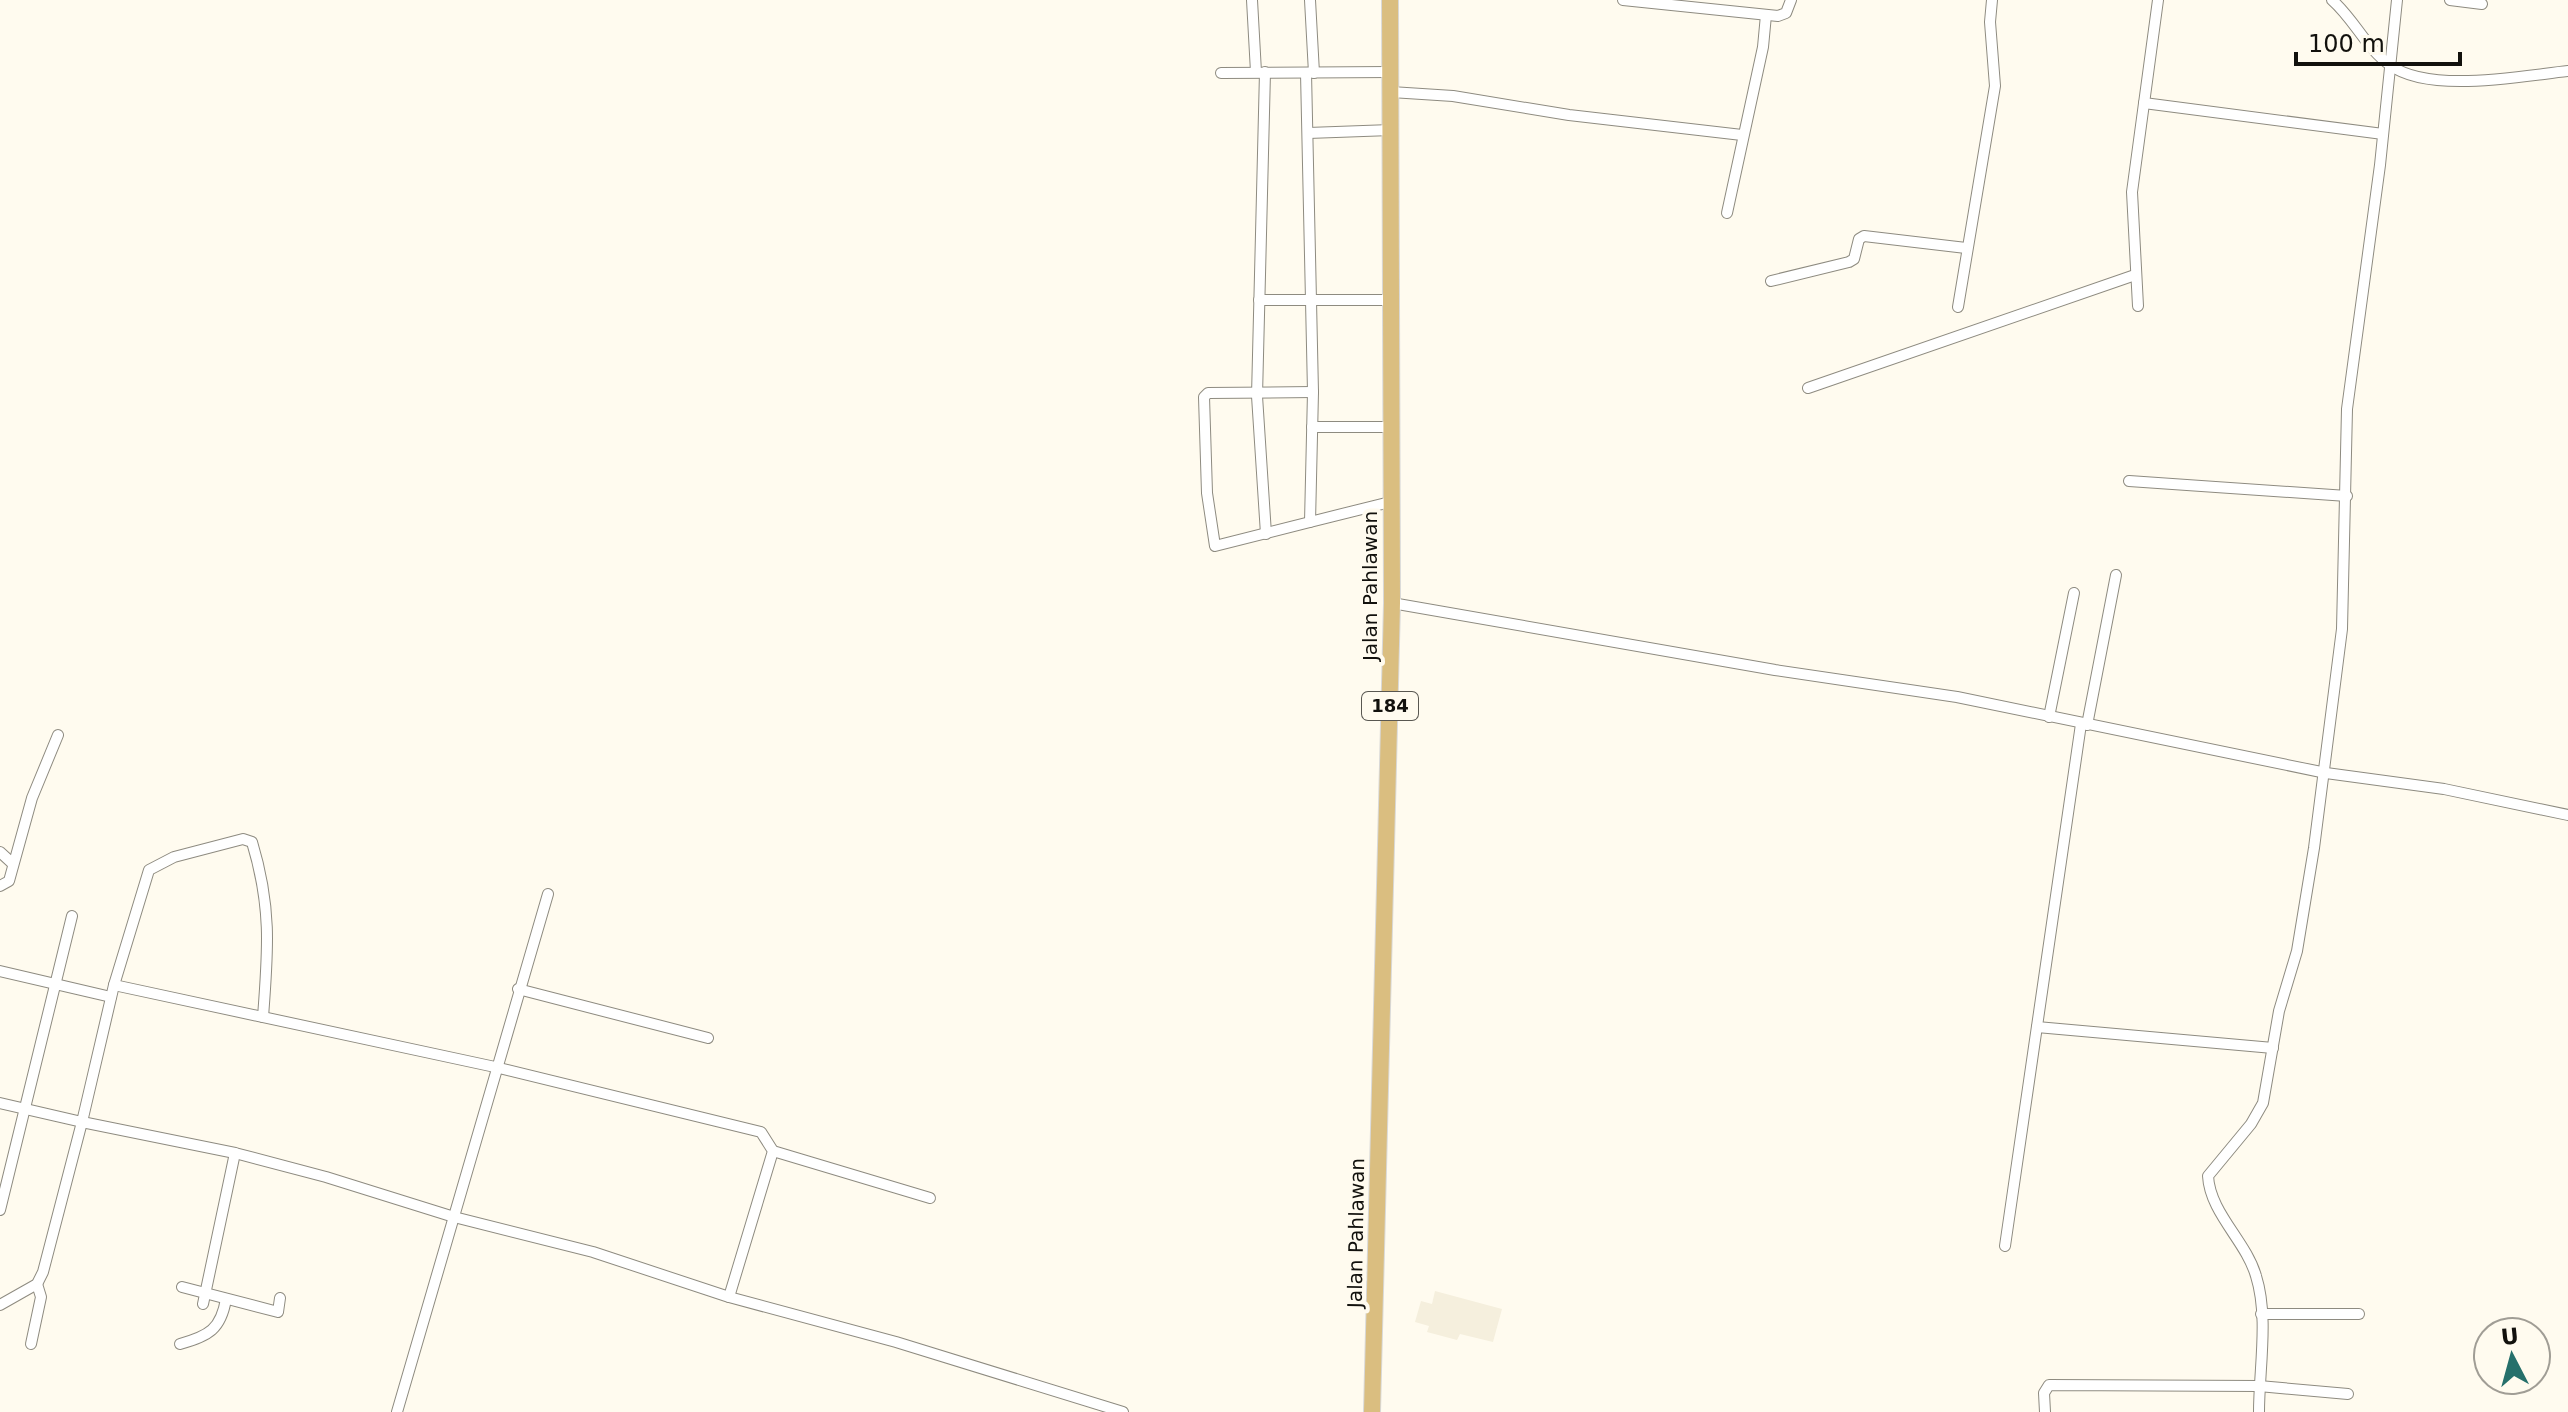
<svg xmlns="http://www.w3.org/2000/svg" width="2568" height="1412" font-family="'DejaVu Sans',sans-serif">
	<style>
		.built { fill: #f5efdd }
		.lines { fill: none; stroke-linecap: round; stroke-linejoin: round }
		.street-casing { stroke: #8e8b80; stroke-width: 12 }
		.primary-casing { stroke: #d9d9d8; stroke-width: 18 }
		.street { stroke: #fff; stroke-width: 10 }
		.primary { stroke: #dabe80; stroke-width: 16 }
		.labels { text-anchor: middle; stroke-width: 8; stroke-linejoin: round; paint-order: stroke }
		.shield { fill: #fffbef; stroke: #595751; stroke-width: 2 }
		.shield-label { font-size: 18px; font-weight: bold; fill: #12110d }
		.street-label { font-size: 20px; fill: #12110d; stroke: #fffbef }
	</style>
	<rect width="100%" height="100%" fill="#fffbef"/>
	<polygon class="built" points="1435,1291 1502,1309 1493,1342 1460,1334 1457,1340 1427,1332 1429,1326 1415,1322 1421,1301 1432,1304"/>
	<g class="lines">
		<g class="street-casing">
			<g id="street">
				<polyline points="1252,0 1256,72"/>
				<polyline points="1310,0 1314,73"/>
				<polyline points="1623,0 1778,16 1786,13 1791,0"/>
				<path d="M2332,0C2354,19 2366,48 2390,65C2429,94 2521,76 2568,71"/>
				<polyline points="2450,0 2482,4"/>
				<polyline points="1265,72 1257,396 1266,534"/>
				<polyline points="1221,73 1390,72"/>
				<polyline points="1306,73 1313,392 1310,522 1390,502"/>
				<polyline points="1391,92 1453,96 1569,115 1742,135"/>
				<polyline points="2144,103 2383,134"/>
				<polyline points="1308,133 1391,130"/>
				<polyline points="1727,213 1763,47 1766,15"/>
				<polyline points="1771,281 1849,262 1854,259 1859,239 1864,236 1966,248"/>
				<polyline points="1259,300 1391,300"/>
				<polyline points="2138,306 2132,192 2158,0"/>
				<polyline points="1958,307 1995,86 1990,22 1992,0"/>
				<polyline points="1808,388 2135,275"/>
				<polyline points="1312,427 1390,427"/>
				<polyline points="2129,481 2347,496"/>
				<polyline points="1310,522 1215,546 1207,493 1204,397 1208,393 1313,392"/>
				<polyline points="1392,603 1775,670 1957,697 2326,773 2444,789 2568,815"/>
				<polyline points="2049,717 2074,593"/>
				<polyline points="2087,725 2116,575"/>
				<polyline points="0,852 12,863"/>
				<polyline points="0,886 9,881 32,798 58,735"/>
				<polyline points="0,971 111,997"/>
				<polyline points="114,985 495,1067 761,1132 773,1151 729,1297"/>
				<polyline points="518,989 708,1038"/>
				<polyline points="2037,1027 2273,1048"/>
				<path d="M0,1103L82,1122L114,985L149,870L174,857L243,839L252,842C272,908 268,951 263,1017"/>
				<polyline points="773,1151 930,1198"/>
				<polyline points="0,1210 72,916"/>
				<polyline points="2005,1246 2081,724"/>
				<polyline points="182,1287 278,1312 280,1298"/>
				<polyline points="203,1304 235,1153"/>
				<polyline points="0,1305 37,1284 43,1272 82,1122 235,1153 326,1177 454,1217 593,1252 729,1297 896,1342 1123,1412"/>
				<polyline points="2261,1314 2359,1314"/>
				<polyline points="31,1344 41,1297 37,1284"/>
				<path d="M180,1344C209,1336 221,1329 226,1299"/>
				<polyline points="397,1412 548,894"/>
				<polyline points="2045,1412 2044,1393 2049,1385 2259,1386 2348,1394"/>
				<path d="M2259,1412C2259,1369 2269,1317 2256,1276C2246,1241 2210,1213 2208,1176L2251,1124L2263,1103L2279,1011L2297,951L2314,848L2342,629L2347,409L2380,165L2397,0"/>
			</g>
		</g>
		<g class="primary-casing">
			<polyline id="primary" points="1372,1412 1392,603 1390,0"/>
		</g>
		<use href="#street" class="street"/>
		<use href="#primary" class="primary"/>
	</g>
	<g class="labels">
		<rect class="shield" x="1362" y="692" width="56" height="28" rx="6"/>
		<g class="shield-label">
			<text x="1390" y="712">184</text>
		</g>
		<g class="street-label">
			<text transform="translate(1370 586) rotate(-90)" y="7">Jalan Pahlawan</text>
			<text transform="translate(1356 1233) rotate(-89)" y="7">Jalan Pahlawan</text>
		</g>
	</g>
	<g transform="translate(2512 1356) rotate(354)"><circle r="38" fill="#fffbef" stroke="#a09d95" stroke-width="2"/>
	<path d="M0-6L14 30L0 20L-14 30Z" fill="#26706b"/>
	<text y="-12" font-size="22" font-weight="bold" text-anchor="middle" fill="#12110d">U</text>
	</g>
	<path d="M2296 52v12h164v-12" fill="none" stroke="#12110d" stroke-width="4"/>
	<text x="2308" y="52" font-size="24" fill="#12110d" stroke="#fffbef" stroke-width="6" paint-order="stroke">100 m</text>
</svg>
